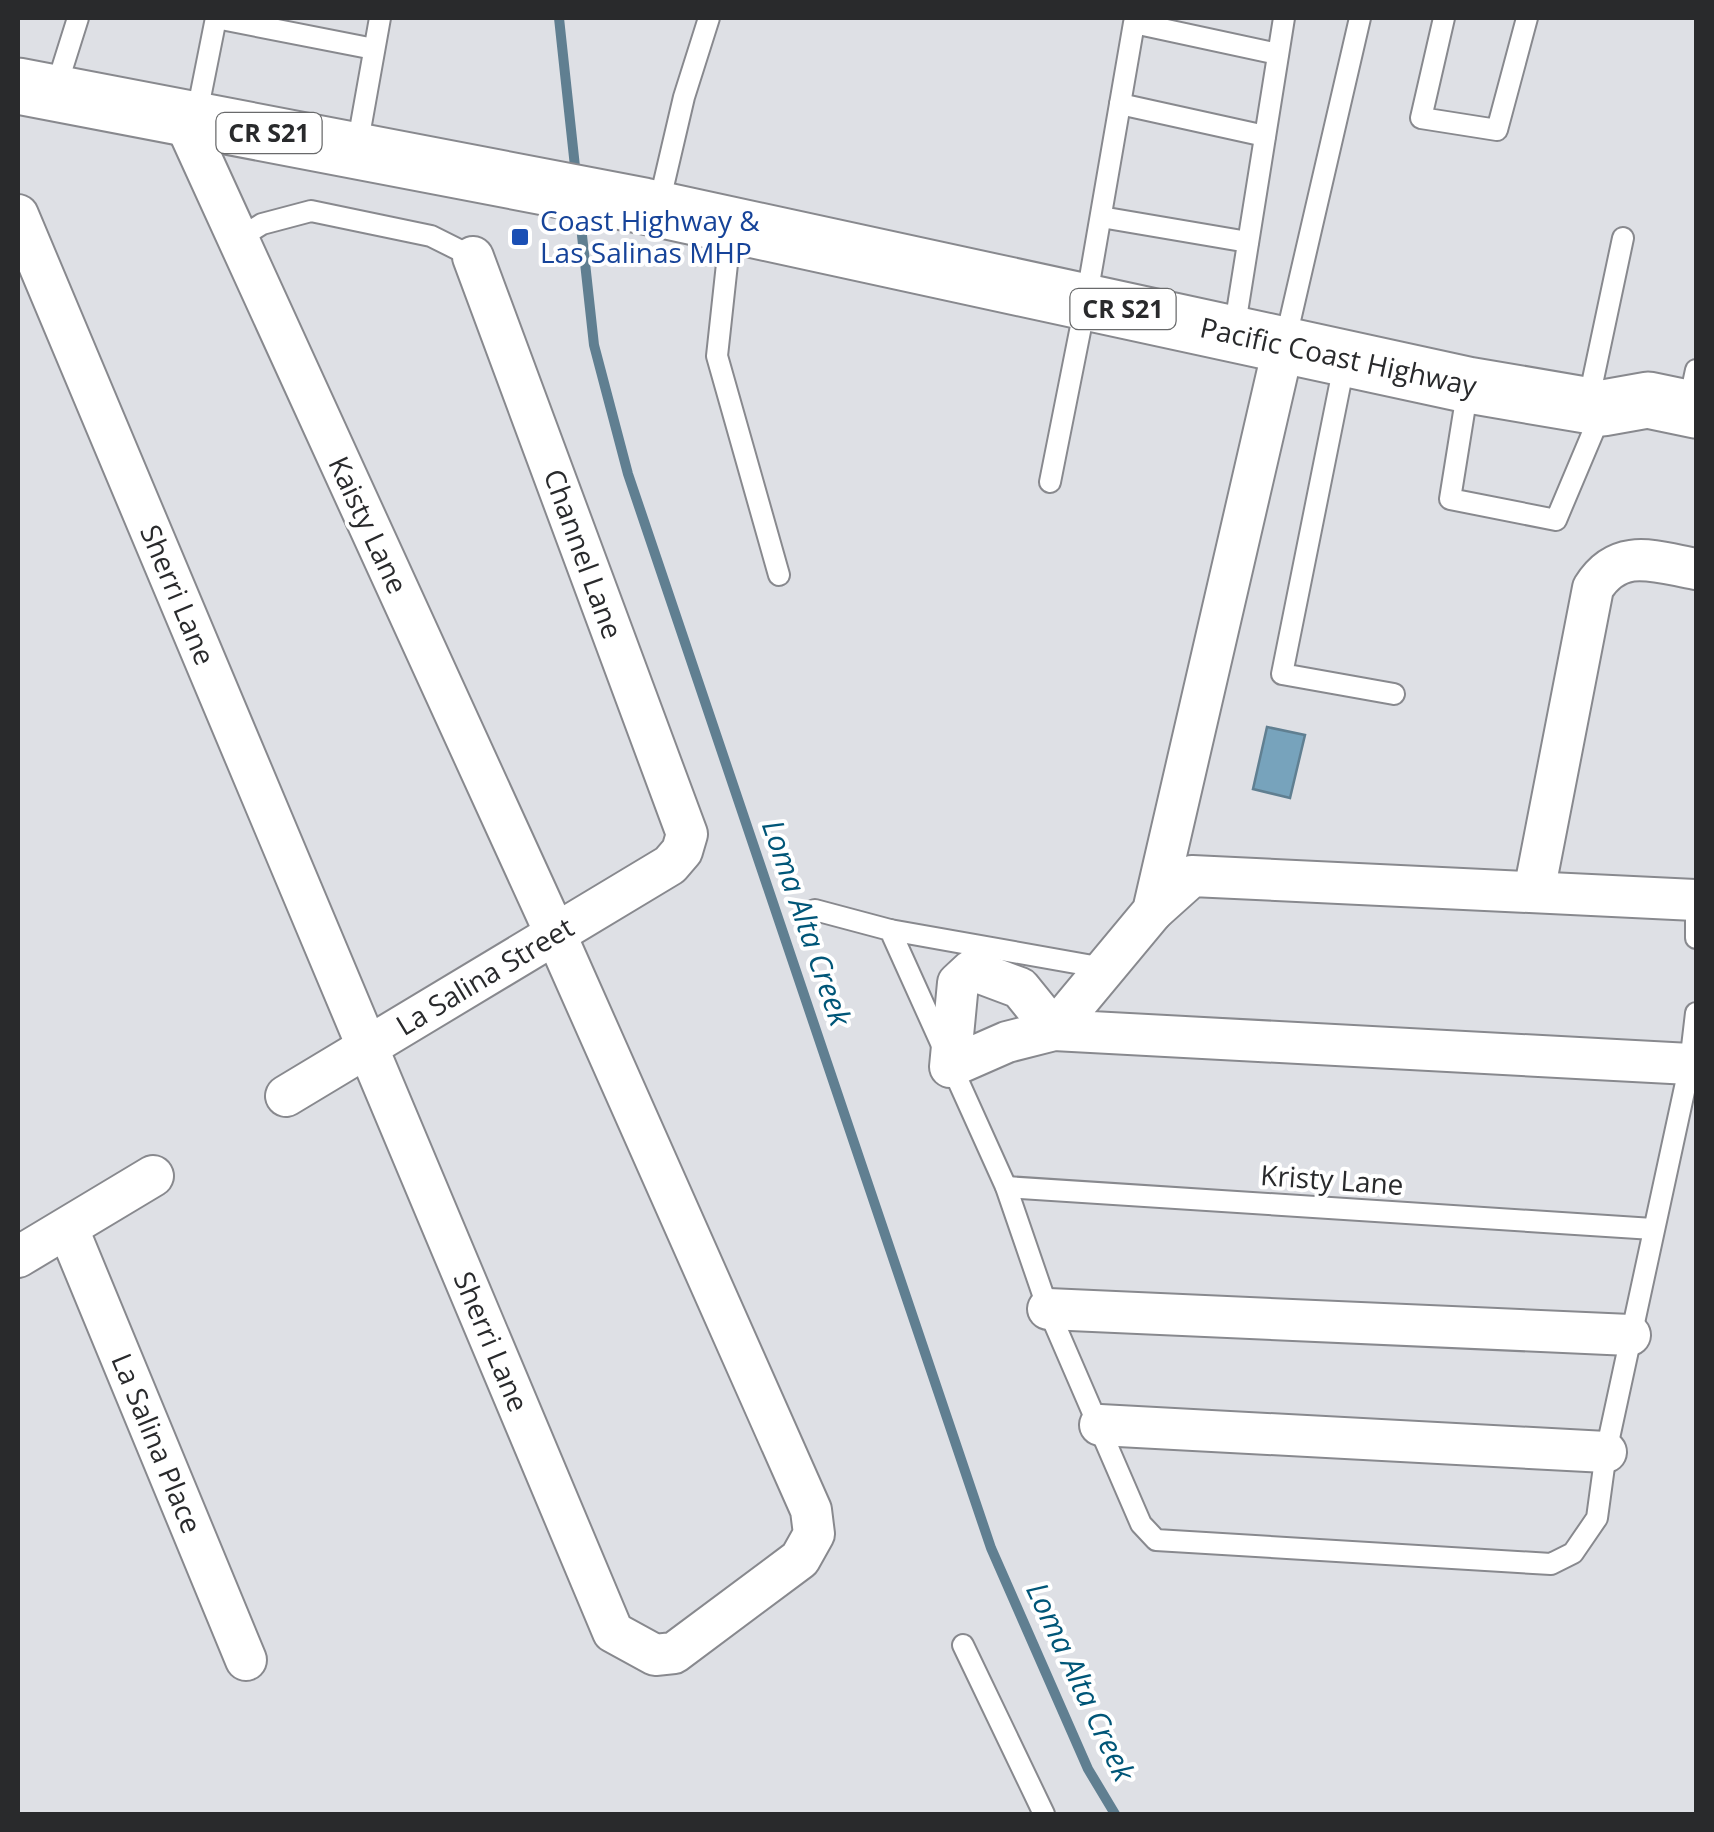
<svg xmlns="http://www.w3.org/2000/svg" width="1714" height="1832" font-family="'Open Sans',sans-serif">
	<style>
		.water { fill: #77a3bc; stroke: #607f91; stroke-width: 2.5 }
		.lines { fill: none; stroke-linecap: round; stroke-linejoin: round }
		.stream { stroke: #607f91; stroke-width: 10 }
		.lane-casing { stroke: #88898e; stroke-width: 24 }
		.street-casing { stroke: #88898e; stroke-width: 44 }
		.primary-casing { stroke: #88898e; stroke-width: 59 }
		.lane { stroke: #fff; stroke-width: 20 }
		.street { stroke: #fff; stroke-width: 40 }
		.primary { stroke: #fff; stroke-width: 55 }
		.transit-dot { fill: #1a4fb4; stroke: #fff; stroke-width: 4 }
		.labels { text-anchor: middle; stroke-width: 8; stroke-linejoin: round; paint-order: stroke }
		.shield { fill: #fff; stroke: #696a6b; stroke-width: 2.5 }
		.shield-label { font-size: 25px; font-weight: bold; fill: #292a2c }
		.transit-label { font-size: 28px; fill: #164399; stroke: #fff; text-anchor: start }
		.street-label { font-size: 28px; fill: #292a2c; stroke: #fff }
		.water-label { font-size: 30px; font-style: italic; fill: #005678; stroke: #fff }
	</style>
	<rect width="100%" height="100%" fill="#dee0e5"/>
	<polygon class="water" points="1267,727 1305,735 1290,798 1253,789"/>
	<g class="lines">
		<g class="stream">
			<polyline points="559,18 576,176"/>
			<polyline points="579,208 594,345 628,474 991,1548 1088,1769 1115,1814"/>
		</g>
		<g class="lane-casing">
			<g id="lane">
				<polyline points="216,18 374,49"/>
				<polyline points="1444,18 1421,118 1497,130 1527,18"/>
				<polyline points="55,91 78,18"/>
				<polyline points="1120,104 1265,136"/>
				<polyline points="196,118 216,18"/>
				<polyline points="357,147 380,18"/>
				<polyline points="658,208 684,97 709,18"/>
				<polyline points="1101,217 1248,242"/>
				<polyline points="731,227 717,356 779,575"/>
				<polyline points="238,239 262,224 311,211 431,236 473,257"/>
				<polyline points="1234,331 1284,18"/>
				<polyline points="1285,342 1360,18"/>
				<polyline points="1345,360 1282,674 1394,694"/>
				<polyline points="1468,387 1450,499 1556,520 1602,411"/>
				<polyline points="1588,403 1623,238"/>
				<polyline points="1688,407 1696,370"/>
				<polyline points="1050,482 1086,301 1134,23 1278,54"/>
				<polyline points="1696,897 1696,938"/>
				<polyline points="815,910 890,930 1006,1187 1048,1309 1141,1524 1156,1540 1551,1564 1573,1553 1597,1518 1606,1452 1690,1064 1696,1013"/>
				<polyline points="890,930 1104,968"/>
				<polyline points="1006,1187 1653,1229"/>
				<polyline points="963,1645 1044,1814"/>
			</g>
		</g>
		<g class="street-casing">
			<g id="street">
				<path id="s1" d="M18,215L613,1632L655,1655L674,1653L800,1559L814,1534L811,1510L555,933L182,116"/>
				<polyline points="1284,344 1153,911 1054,1030 1007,1042 950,1067 958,983 972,970 1020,988 1054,1030 1690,1064"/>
				<path d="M1534,892L1593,588C1619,546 1656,562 1696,569"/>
				<polyline points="1153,911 1192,876 1695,900"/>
				<path id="s2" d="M286,1096L670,865L682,851L687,834L473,257"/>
				<path id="s3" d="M68,1229L246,1660"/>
				<polyline points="18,1257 153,1176"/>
				<polyline points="1048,1309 1630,1335"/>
				<polyline points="1100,1425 1606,1452"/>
			</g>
		</g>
		<g class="primary-casing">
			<g id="primary">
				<path id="s4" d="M18,86L644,206L1468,385L1603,408L1648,400L1696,410"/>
			</g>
		</g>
		<use href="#lane" class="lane"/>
		<use href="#street" class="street"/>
		<use href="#primary" class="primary"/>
	</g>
	<rect class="transit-dot" x="510" y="227" width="20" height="20" rx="5"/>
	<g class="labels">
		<g class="shield">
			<rect x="216.5" y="113" width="105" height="40" rx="8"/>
			<rect x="1070.5" y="289" width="105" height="40" rx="8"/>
		</g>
		<g class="shield-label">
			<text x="269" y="142">CR S21</text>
			<text x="1123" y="318">CR S21</text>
		</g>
		<g class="transit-label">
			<text x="540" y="231">Coast Highway &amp;<tspan x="540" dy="32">Las Salinas MHP</tspan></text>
		</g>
		<g class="street-label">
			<text dy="10" stroke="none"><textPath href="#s4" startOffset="1348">Pacific Coast Highway</textPath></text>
			<text transform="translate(368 525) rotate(65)" y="10">Kaisty Lane</text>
			<text transform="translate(583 554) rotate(70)" y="10">Channel Lane</text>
			<text dy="10" stroke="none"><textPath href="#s1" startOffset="412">Sherri Lane</textPath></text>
			<text dy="10" stroke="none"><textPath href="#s2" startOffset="232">La Salina Street</textPath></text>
			<text transform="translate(1332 1180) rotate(4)" y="10">Kristy Lane</text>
			<text dy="10" stroke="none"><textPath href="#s1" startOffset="1222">Sherri Lane</textPath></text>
			<text dy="10" stroke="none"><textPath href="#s3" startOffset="232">La Salina Place</textPath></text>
		</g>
		<g class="water-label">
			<text transform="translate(806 923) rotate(71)" y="10">Loma Alta Creek</text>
			<text transform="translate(1080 1682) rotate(65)" y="10">Loma Alta Creek</text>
		</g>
	</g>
	<rect width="1714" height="1832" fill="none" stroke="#292a2c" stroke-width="40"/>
</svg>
